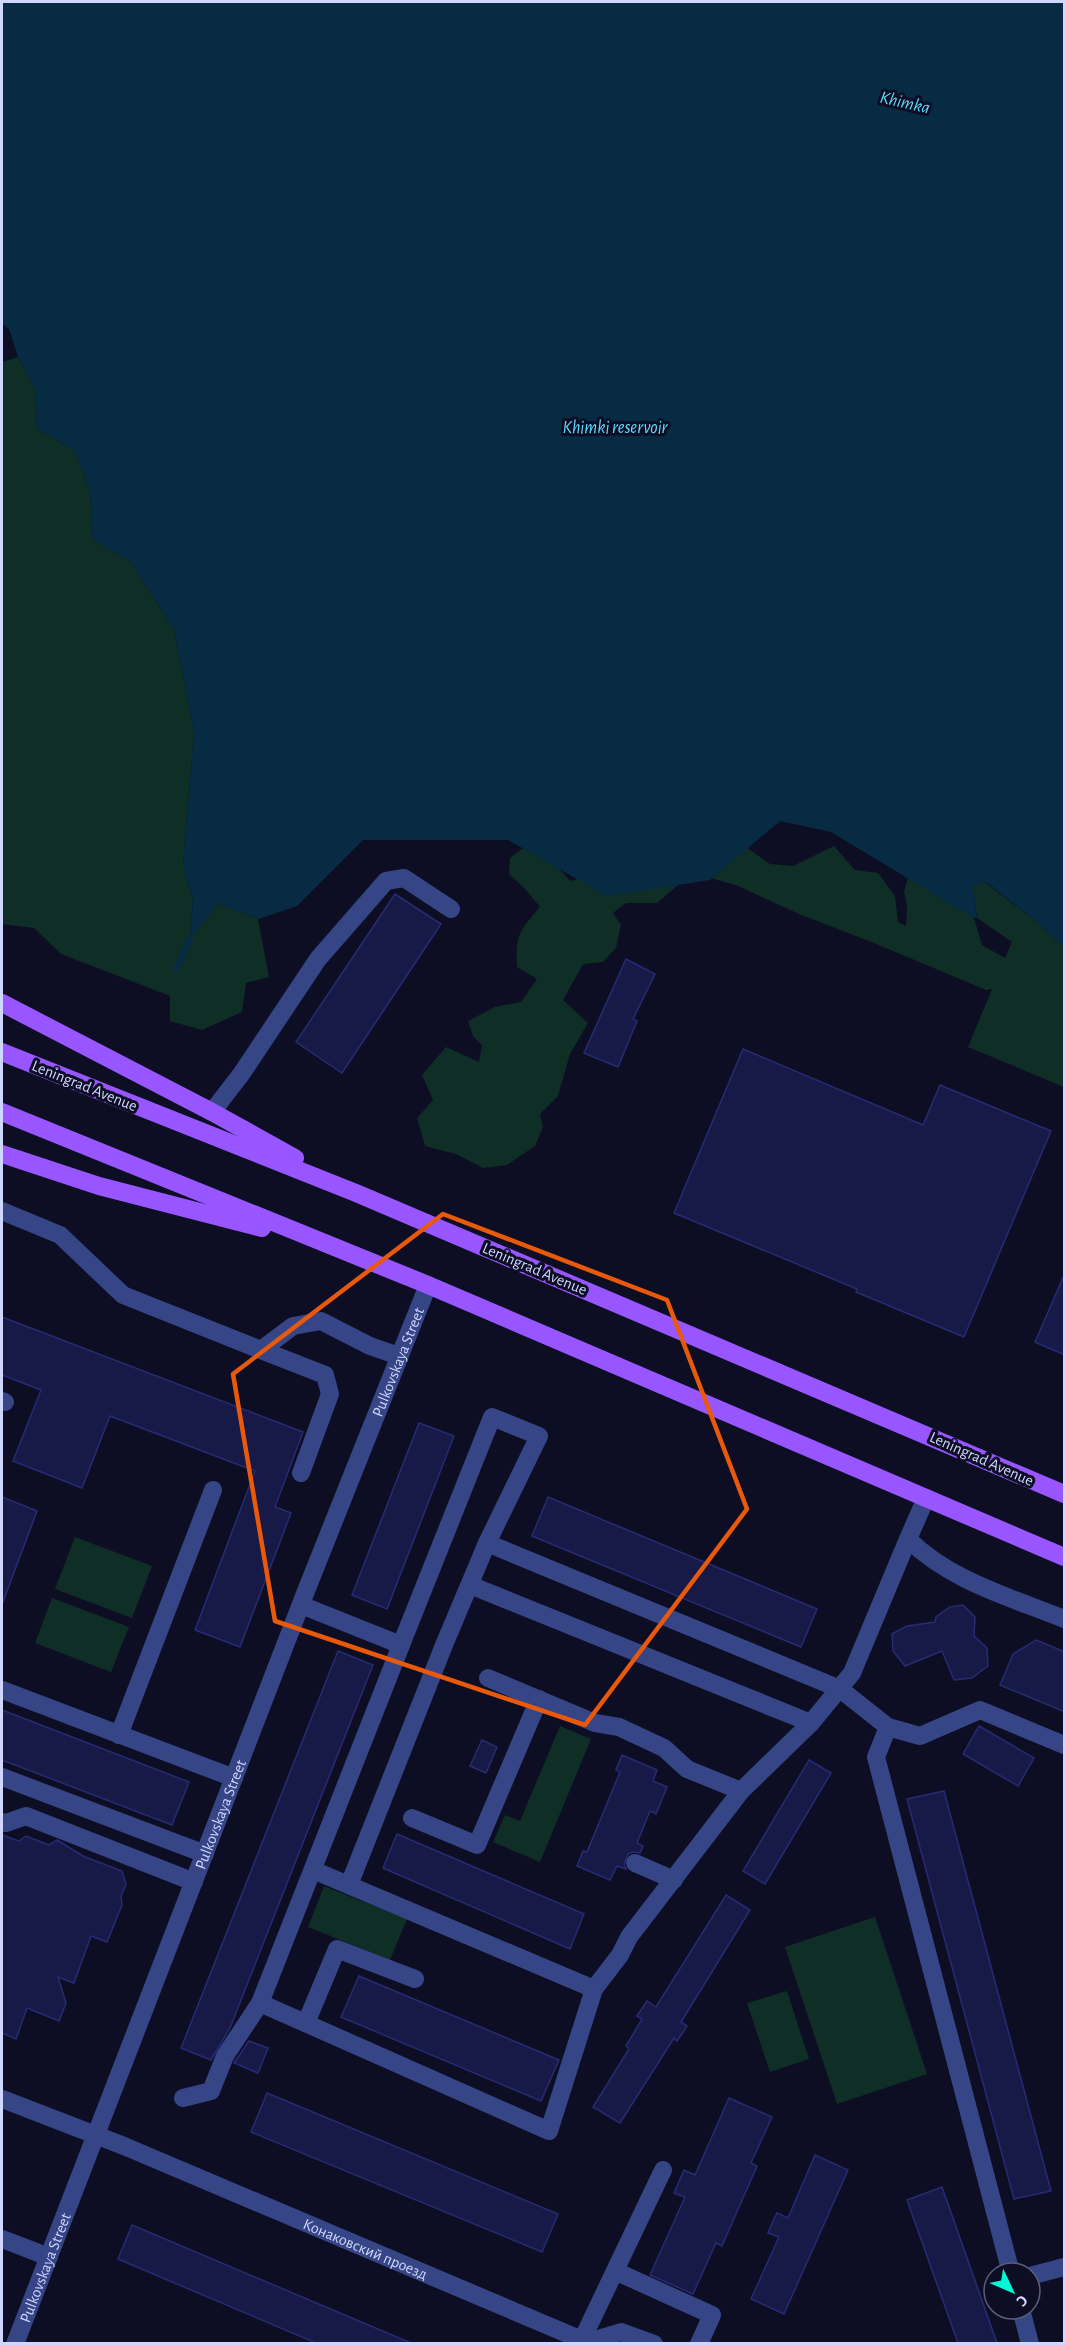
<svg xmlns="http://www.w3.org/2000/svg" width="1066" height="2345" font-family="'Alegreya Sans',sans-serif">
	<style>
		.green { fill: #0f2e26 }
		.water { fill: #062b43 }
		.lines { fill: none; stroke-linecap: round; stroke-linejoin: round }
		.stream { stroke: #062b43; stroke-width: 6 }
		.building { fill: #171946; stroke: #282b73; stroke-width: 1.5 }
		.minor { stroke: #354586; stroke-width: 18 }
		.major { stroke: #9756ff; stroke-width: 18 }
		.marked { fill: none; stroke: #e8590c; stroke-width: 4.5; stroke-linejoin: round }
		.labels { text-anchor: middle; stroke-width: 6; stroke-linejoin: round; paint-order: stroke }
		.street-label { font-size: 16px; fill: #cfd6ff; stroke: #0d0e24 }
		.water-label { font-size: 18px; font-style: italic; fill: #5ddcff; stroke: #0d0e24 }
	</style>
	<rect width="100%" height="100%" fill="#0d0e24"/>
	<g class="green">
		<polygon points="18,357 35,389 37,429 75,451 90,490 93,540 130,561 174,629 194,733 183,864 193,900 190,938 218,903 258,919 269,977 246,983 242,1012 202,1030 170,1021 170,996 61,954 34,928 2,924 2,362"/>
		<path d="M733,838L770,864L793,866L834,846L855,870L878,873L895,896L898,922L906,926L907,906L904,891L910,872L953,899L974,918L982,945L1005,958L1012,942L977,918L973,885L985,882L1037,922L1064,947V1087L968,1047L992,989L986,990L874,943L799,914L736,885L692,873L657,903H626L613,913L621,925L616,948L603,962L583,964L563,1000L588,1023L570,1054L558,1096L540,1114L543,1127L535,1146L507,1165L483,1168L456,1154L425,1146L417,1118L433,1100L422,1075L446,1047L479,1062L482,1045L473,1036L468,1021L495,1007L521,1002L537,979L517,967C515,935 520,930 540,907L525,889L509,874L510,858L523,848L548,855L570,881Z"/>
		<polygon points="75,1537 152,1566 132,1618 55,1589"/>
		<polygon points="52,1598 129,1627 111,1672 35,1643"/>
		<polygon points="560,1726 591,1739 540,1862 493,1842 505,1815 520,1821"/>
		<polygon points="324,1886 407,1919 390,1960 308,1927"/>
		<polygon points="875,1917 927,2074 837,2104 785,1947"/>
		<polygon points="787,1991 809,2059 770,2072 747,2003"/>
	</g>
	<polygon class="water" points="2,2 1064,2 1064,947 1037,922 986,882 973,885 977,918 974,918 831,832 780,821 710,880 607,896 508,840 363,840 297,906 258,919 218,903 190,939 193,900 183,864 194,733 174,629 130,561 93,540 90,490 75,451 37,429 35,389 18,357 9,329 2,324"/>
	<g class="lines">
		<polyline class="stream" points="176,969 190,939"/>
	</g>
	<g class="building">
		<polygon points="395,894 441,924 342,1073 296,1042"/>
		<polygon points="626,959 655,974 633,1019 637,1021 618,1067 584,1053"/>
		<polygon points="743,1049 923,1125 940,1085 1051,1131 964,1337 856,1292 857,1289 674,1213"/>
		<polygon points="1065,1273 1065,1355 1035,1342"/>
		<polygon points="2,1317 303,1432 275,1507 291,1513 240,1647 195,1630 255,1471 110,1416 82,1488 13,1461 41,1390 2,1375"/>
		<polygon points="419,1423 454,1436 387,1609 352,1595"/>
		<polygon points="2,1497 37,1511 3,1602 2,1601"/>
		<polygon points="548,1497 817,1609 801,1647 532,1536"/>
		<polygon points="963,1605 975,1617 974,1636 987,1648 988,1666 972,1678 954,1680 942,1651 905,1666 893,1651 892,1634 907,1626 935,1622 936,1617 950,1607"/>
		<polygon points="1036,1640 1065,1652 1065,1712 1000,1685 1013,1654"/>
		<polygon points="338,1651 373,1665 230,2028 211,2060 181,2048"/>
		<polygon points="2,1710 189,1782 172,1825 2,1760"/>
		<polygon points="979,1726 1034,1758 1018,1786 963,1754"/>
		<polygon points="482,1740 497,1747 486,1773 470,1766"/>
		<polygon points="622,1755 657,1770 653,1781 667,1787 656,1814 650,1811 637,1843 643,1846 640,1853 633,1852 628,1854 624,1864 626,1869 617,1866 610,1880 577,1866 583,1851 587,1852 620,1772 616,1770"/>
		<polygon points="809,1760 831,1773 765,1884 743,1871"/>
		<polygon points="944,1791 1051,2191 1014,2199 907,1799"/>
		<polygon points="397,1834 584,1914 570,1949 383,1868"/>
		<polygon points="2,1835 19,1841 26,1836 49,1845 57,1840 83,1856 122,1871 126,1884 121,1896 122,1905 107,1942 91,1936 74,1983 58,1977 66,2003 59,2021 27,2008 16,2039 2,2033"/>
		<polygon points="726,1895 750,1910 681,2022 687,2026 677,2041 674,2038 620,2123 593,2107 629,2049 626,2046 642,2019 637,2016 647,2001 656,2007"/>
		<polygon points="359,1976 559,2060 541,2101 341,2017"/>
		<polygon points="249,2041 268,2048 258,2073 234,2063"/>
		<polygon points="267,2093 558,2214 542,2252 251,2132"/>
		<polygon points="729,2098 772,2117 751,2163 757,2166 722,2246 716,2243 693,2294 650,2275 685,2197 674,2193 684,2170 695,2175"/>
		<polygon points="815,2155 848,2170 784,2314 751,2299 779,2237 768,2233 774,2219 777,2213 788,2218"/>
		<polygon points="942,2187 997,2343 958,2343 907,2200"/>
		<polygon points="132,2225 411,2343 316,2343 118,2259"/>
	</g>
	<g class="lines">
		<g class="minor">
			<polyline points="212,1112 242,1073 318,959 386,881 404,878 451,909"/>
			<polyline points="2,1211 60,1235 123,1295 261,1350 293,1326 321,1321 370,1346 399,1356"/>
			<polyline points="261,1350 325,1375 330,1394 301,1473"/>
			<polyline points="2,1401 5,1402"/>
			<path d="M926,1498L908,1539C950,1581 1010,1597 1064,1619"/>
			<polyline points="487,1543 840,1689 888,1727 920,1736 980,1710 1064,1745"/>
			<polyline points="470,1585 811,1723"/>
			<polyline points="301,1605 401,1645 260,2003 549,2131 594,1989 620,1955 629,1937 741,1791 811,1723 852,1673 908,1539"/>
			<polyline points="488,1678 595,1723 619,1727 664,1748 687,1769 741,1791"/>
			<polyline points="2,1690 234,1778"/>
			<polyline points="888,1727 876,1757 1011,2273"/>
			<polyline points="119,1735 213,1490"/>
			<polyline points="2,1777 205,1854"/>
			<polyline points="412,1818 477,1845 539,1699"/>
			<polyline points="2,1822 6,1823 26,1816 194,1882"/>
			<polyline points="635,1863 674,1880"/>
			<polyline points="313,1870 594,1989"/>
			<polyline points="349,1885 444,1645 487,1543 539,1436 492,1417 401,1645"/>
			<polyline points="306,2023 337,1949 415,1979"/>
			<polyline points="183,2098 211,2091 225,2056 260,2003"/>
			<path id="s1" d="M2,2099L124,2146L582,2340L598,2339L621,2332L654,2344"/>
			<polyline points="2,2239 49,2257"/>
			<polyline points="615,2271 712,2315 699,2344"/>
			<polyline points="1030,2276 1064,2267"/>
			<polyline points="1021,2309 1030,2344"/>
			<path id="s2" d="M15,2344L306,1591L428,1285"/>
			<polyline points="582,2344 582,2340 663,2170"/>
		</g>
		<g class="major">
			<polyline points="2,1003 212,1112 295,1158"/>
			<polyline points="2,1052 356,1193 1064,1494"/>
			<polyline points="2,1112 428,1285 1064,1557"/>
			<polyline points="2,1154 99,1186 262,1228"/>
		</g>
	</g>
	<path class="marked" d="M443,1214L667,1300L747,1509L585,1725L275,1621L233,1374Z"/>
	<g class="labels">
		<g class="street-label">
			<text transform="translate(85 1085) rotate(22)" y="6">Leningrad Avenue</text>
			<text transform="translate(535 1268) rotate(23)" y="6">Leningrad Avenue</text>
			<text dy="6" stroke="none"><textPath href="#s2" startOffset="1054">Pulkovskaya Street</textPath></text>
			<text transform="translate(982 1458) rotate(24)" y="6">Leningrad Avenue</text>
			<text dy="6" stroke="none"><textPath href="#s2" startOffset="568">Pulkovskaya Street</textPath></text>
			<text dy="6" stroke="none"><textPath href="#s1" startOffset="393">Конаковский проезд</textPath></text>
			<text dy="6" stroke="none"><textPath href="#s2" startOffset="82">Pulkovskaya Street</textPath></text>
		</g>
		<g class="water-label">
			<text transform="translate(905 102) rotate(13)" y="6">Khimka</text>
			<text x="615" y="433">Khimki reservoir</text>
		</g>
	</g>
	<rect width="1066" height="2345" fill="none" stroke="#cfd6ff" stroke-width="6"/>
	<g transform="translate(1012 2291) rotate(134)"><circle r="28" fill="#0d0e24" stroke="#5b5e7c" stroke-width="1.5"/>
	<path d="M0-4.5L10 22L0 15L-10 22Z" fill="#00fad6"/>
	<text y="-9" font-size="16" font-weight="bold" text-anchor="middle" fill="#cfd6ff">С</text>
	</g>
</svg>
